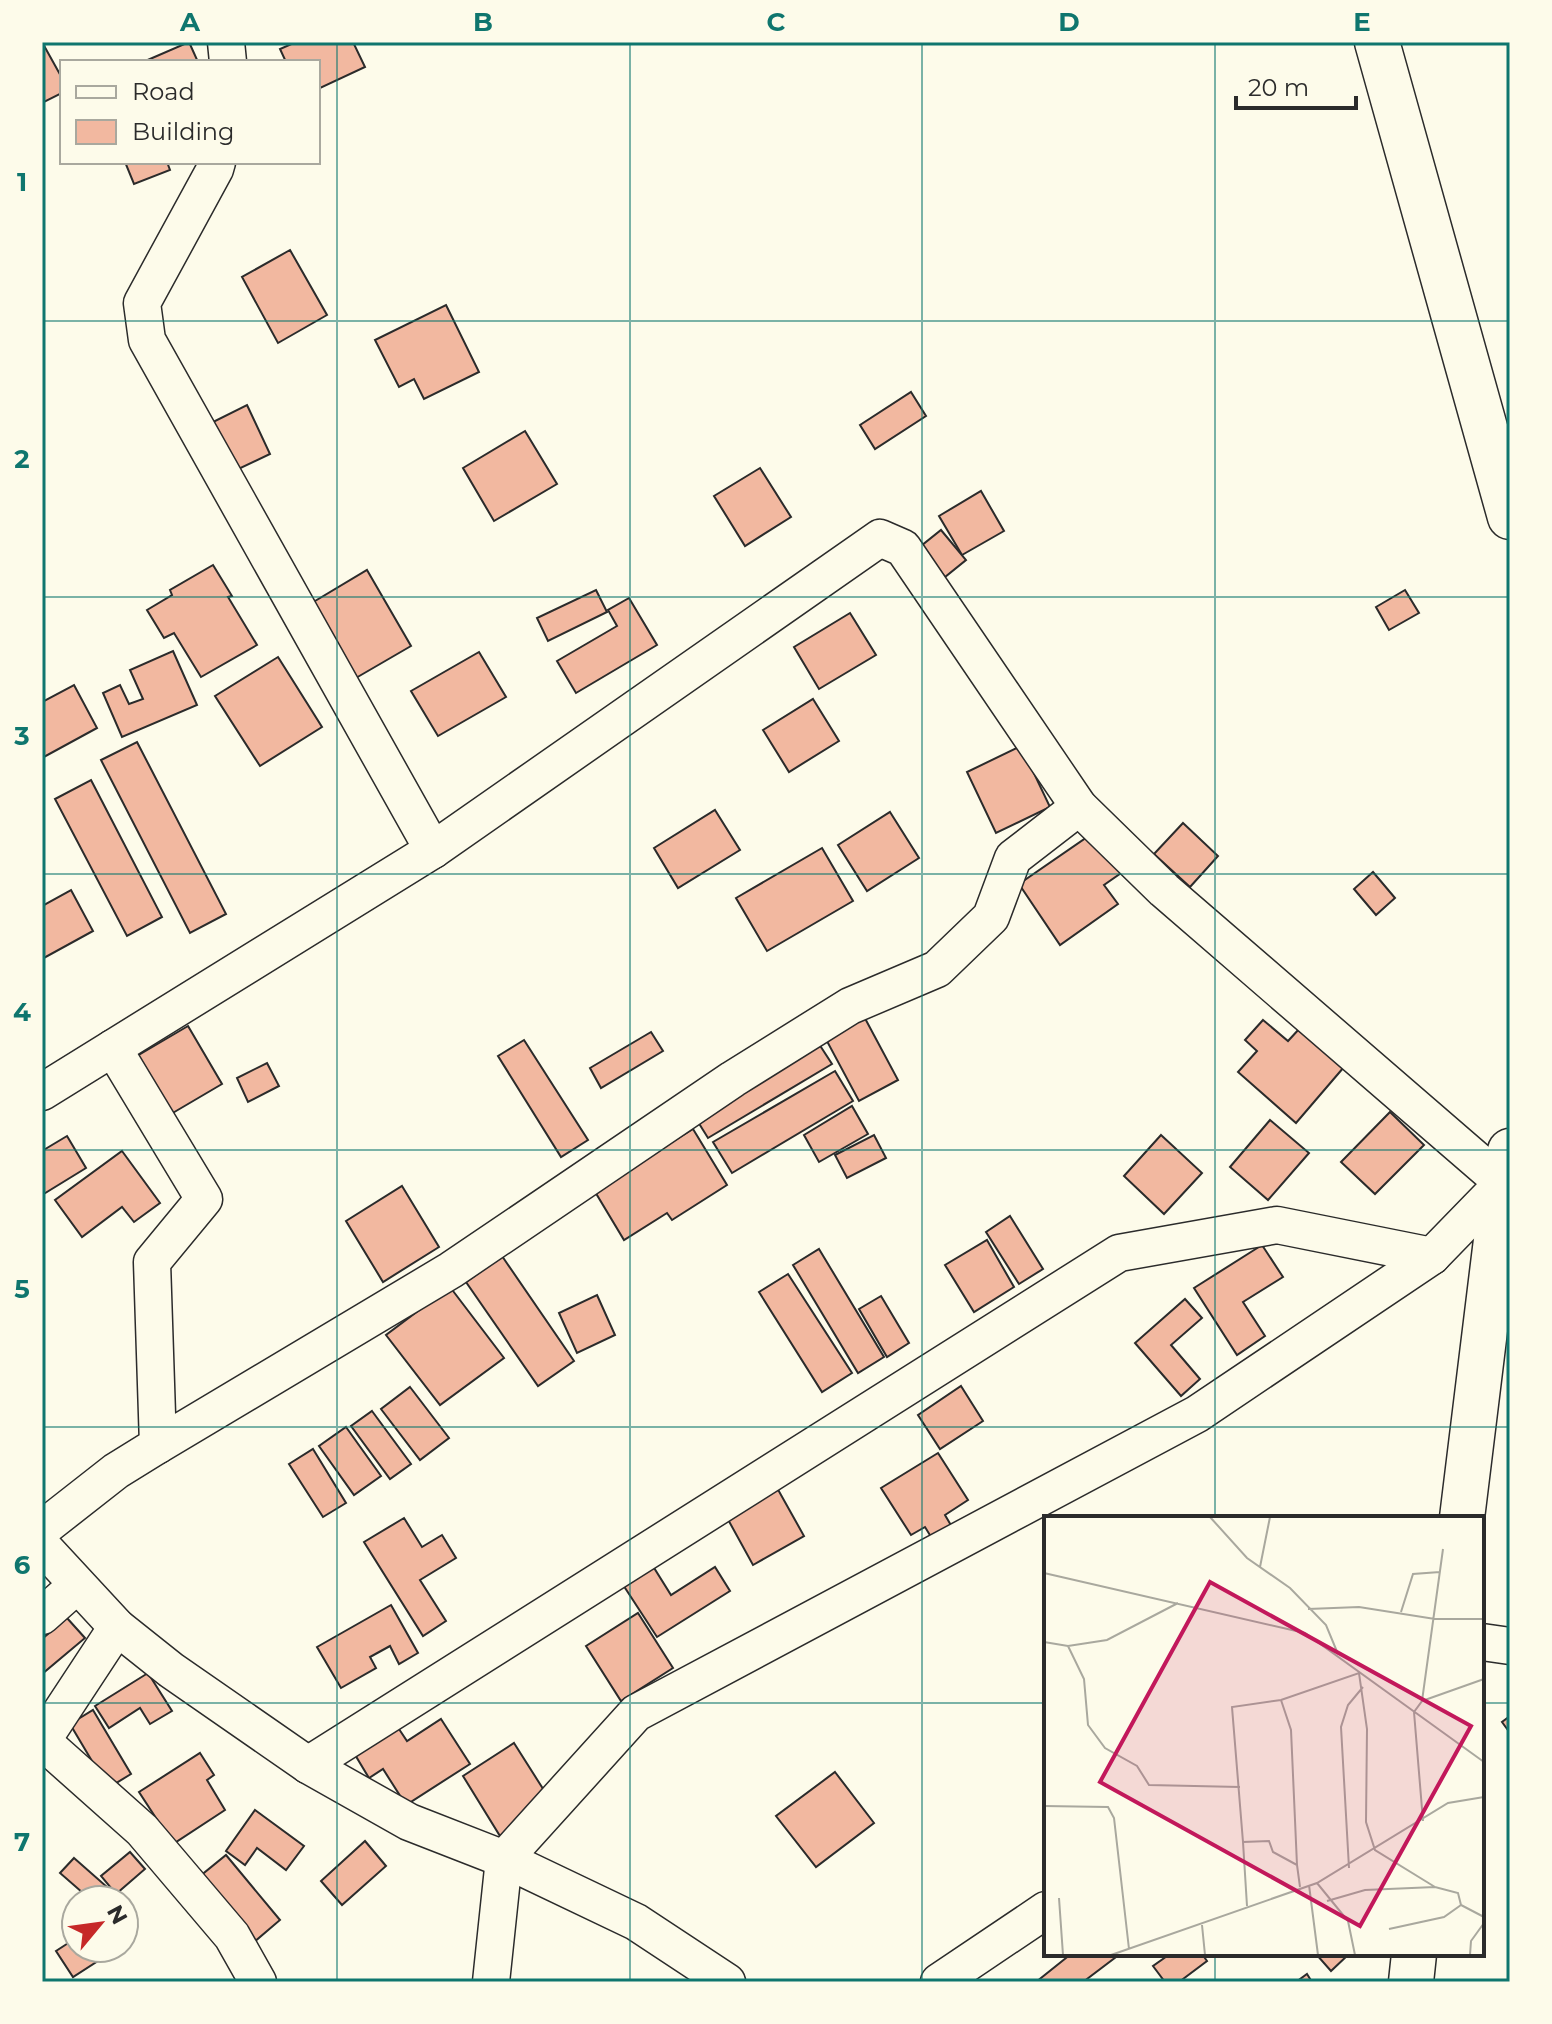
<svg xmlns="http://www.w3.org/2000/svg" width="1552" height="2024" font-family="Montserrat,sans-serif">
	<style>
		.building { fill: #f2b8a0; stroke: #2b2b2b; stroke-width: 2 }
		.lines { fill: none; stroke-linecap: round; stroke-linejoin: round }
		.minor-casing { stroke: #2b2b2b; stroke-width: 39 }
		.secondary-casing { stroke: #2b2b2b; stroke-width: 47 }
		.minor { stroke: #fdfbea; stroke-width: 36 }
		.secondary { stroke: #fdfbea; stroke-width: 44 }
		.grid { fill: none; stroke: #0f766e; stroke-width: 2; stroke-opacity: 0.55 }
		.inset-road { fill: none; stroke: #a9a89e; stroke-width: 2 }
		.view { fill: #c2185b; fill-opacity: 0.15; stroke: #c2185b; stroke-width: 4 }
		.inset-edge { fill: none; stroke: #2b2b2b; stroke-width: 4 }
		.neatline { fill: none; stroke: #0f766e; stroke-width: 3 }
		.grid-label { font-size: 26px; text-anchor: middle; font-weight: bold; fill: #0f766e }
	</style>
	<rect width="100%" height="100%" fill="#fdfbea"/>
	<g class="building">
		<polygon points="42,42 62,78 62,93 42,103"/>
		<polygon points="189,42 198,62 143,62"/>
		<polygon points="296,42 353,42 365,67 318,89 318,62 286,62 280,49"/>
		<polygon points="125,162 167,162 170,170 134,184"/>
		<polygon points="290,250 327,315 278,343 242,277"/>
		<polygon points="446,305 479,372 424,399 414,379 399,387 375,340"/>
		<polygon points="911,392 926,416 875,449 860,425"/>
		<polygon points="247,405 270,454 228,474 205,426"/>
		<polygon points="525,431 557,484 494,521 463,468"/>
		<polygon points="760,468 791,517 745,546 714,496"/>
		<polygon points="981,491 1004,531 962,555 939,516"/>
		<polygon points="941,530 966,560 945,577 921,546"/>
		<polygon points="213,565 232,596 228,597 257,645 201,677 174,633 164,638 147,610 172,595 170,590"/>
		<polygon points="367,570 411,646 349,682 305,607"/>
		<polygon points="596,590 607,612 548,641 537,618"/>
		<polygon points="1405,590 1419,613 1389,630 1376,607"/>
		<polygon points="629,598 657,645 576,693 557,661 617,626 608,610"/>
		<polygon points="850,613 876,655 819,689 794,647"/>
		<polygon points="173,651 197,705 122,737 103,693 120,685 129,704 143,699 130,670"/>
		<polygon points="479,652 506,697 438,736 411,691"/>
		<polygon points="278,657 322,727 260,766 215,696"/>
		<polygon points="74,685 97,728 42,758 42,702"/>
		<polygon points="813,699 839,741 789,772 763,730"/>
		<polygon points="137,742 226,914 190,933 101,760"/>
		<polygon points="1021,746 1050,807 996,833 967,772"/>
		<polygon points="91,780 162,917 127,936 55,799"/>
		<polygon points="715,810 740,850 678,888 654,848"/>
		<polygon points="890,812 919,858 867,891 838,845"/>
		<polygon points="1183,823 1218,856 1190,887 1154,854"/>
		<polygon points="1096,831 1124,871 1104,885 1118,904 1060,945 1019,884"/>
		<polygon points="822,848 853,901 767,951 736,898"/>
		<polygon points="1373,872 1395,898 1376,915 1354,889"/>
		<polygon points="71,890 93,931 42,959 42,906"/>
		<polygon points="860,1009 898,1080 859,1101 821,1030"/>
		<polygon points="1263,1020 1288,1041 1300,1028 1344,1067 1296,1123 1238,1072 1257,1051 1245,1040"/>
		<polygon points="188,1026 222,1084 171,1114 137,1056"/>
		<polygon points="651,1032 663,1051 601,1088 590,1068"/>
		<polygon points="524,1040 588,1140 561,1157 498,1056"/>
		<polygon points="819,1044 832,1064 708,1138 695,1117"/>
		<polygon points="267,1063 279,1086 248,1102 237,1078"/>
		<polygon points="835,1071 853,1101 732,1173 713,1142"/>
		<polygon points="852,1106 868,1134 819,1162 804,1135"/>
		<polygon points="1390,1112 1424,1145 1375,1194 1341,1162"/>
		<polygon points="1270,1120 1309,1153 1268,1200 1230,1167"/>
		<polygon points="693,1129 727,1185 672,1220 667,1213 624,1240 594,1190"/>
		<polygon points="874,1135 886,1158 847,1178 835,1155"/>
		<polygon points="1161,1135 1202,1173 1164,1214 1124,1176"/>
		<polygon points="67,1136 86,1168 42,1195 42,1151"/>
		<polygon points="122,1151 160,1203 134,1222 122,1207 82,1237 55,1200"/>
		<polygon points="402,1186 439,1247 383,1282 346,1221"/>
		<polygon points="1010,1216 1043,1269 1019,1284 986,1232"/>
		<polygon points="987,1240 1014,1287 974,1312 945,1265"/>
		<polygon points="1262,1245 1283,1277 1243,1302 1265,1336 1237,1355 1194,1288"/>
		<polygon points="819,1249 884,1357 858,1373 793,1265"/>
		<polygon points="502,1256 574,1361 538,1386 466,1282"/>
		<polygon points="788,1274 852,1373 822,1392 759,1292"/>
		<polygon points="450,1287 504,1358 440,1405 386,1335"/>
		<polygon points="597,1295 615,1335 577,1353 559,1313"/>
		<polygon points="881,1296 909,1343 887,1357 859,1309"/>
		<polygon points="1185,1299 1202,1318 1171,1345 1200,1379 1181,1396 1135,1343"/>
		<polygon points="961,1386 983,1421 940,1449 918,1415"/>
		<polygon points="410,1387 449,1438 420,1460 381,1409"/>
		<polygon points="372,1411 411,1464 390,1479 351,1426"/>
		<polygon points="346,1427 381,1476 354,1495 319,1446"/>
		<polygon points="313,1449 346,1503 323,1517 289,1464"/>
		<polygon points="938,1453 968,1500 945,1515 952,1527 933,1540 925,1527 911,1535 881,1488"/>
		<polygon points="776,1486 804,1536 753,1565 725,1514"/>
		<polygon points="404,1518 422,1547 442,1535 456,1558 420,1580 446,1621 423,1636 364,1542"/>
		<polygon points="646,1555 671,1595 715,1567 730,1591 657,1637 616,1574"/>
		<polygon points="391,1605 418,1653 399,1664 390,1646 370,1657 376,1668 341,1688 317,1647"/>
		<polygon points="638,1613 673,1668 621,1701 586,1646"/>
		<polygon points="67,1618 85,1638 42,1674 42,1639"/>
		<polygon points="148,1673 172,1711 150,1724 140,1708 109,1728 95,1706"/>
		<polygon points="93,1710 131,1774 108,1788 70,1724"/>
		<polygon points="1510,1716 1510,1733 1502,1722"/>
		<polygon points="441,1719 470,1764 406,1805 383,1769 369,1778 354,1753 397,1726 407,1741"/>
		<polygon points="514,1743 552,1803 500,1836 463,1776"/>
		<polygon points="200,1753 214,1775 207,1780 225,1810 173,1844 139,1792"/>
		<polygon points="835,1772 874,1823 816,1867 776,1816"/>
		<polygon points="255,1810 304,1846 286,1870 257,1848 245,1865 226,1851"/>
		<polygon points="365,1841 386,1866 342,1905 321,1881"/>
		<polygon points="130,1852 145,1869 116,1894 101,1876"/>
		<polygon points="226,1855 280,1920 253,1943 199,1877"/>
		<polygon points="74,1858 107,1887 95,1900 91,1900 60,1873"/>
		<polygon points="76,1938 76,1948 118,1948 73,1977 56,1951"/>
		<polygon points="1071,1954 1114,1954 1116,1957 1083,1982 1036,1982"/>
		<polygon points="1170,1954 1202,1954 1207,1961 1179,1982 1165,1982 1153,1966"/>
		<polygon points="1316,1954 1349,1954 1331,1971"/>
		<polygon points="1307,1974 1312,1982 1296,1982"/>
	</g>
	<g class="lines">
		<g class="minor-casing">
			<g id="minor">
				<polyline points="226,42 228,62"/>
				<polyline points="217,162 215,169 142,303 147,340 433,850"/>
				<polyline points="113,1048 433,850 880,538 903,548 1079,807 1164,890 1503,1183 1432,1256 1197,1414 636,1713 504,1859 491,1982"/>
				<polyline points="42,1092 113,1048 204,1199 152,1262 158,1445 116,1471 42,1529"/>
				<polyline points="158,1445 451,1270 733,1079 850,1006 937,969 991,917 1013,858 1079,807"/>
				<polyline points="42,1546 117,1627 171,1670 308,1765 409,1822 504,1859 636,1922 727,1982"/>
				<polyline points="42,1616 77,1585"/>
				<polyline points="1482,1642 1510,1646"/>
				<polyline points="42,1741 142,1830 232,1936 258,1982"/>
				<polyline points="42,1741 117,1627"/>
				<polyline points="308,1765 1119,1253 1277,1225 1432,1256"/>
				<polyline points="939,1982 1046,1910"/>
			</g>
		</g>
		<g class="secondary-casing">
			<g id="secondary">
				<polyline points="1377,42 1510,517"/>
				<polyline points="1462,1518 1503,1183 1510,1151"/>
				<polyline points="1411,1982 1414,1954"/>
			</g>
		</g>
		<use href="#minor" class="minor"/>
		<use href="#secondary" class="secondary"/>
	</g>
	<path class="grid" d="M337,42V1982M630,42V1982M922,42V1982M1215,42V1518M42,321H1510M42,597H1510M42,874H1510M42,1150H1510M42,1427H1510M42,1703H1046M1482,1703H1510M1215,1954V1982"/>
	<g transform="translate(1044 1516)">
		<rect width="440" height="440" fill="#fdfbea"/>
		<path class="inset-road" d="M166,1L203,42L246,72L282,109L294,138M216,51L226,1M0,57L261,117L440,246M264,93L315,91L391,103H440M357,96L369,58L396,56M0,126L24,130L63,124L134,87M24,130L40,163L44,209L61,232L93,250L105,269L196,271M237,184L247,214L253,349M378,185L440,163M0,290L64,291L70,302L85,433M379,305L370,196L378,185L399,33M199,326L188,191L237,184L315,157L323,213L322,306L331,334L391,371M305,352L297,211L304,189L319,171M273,367L304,405L311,439M265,369L274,439M15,382L19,439M283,385L321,374L391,371L414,377L417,389L440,401M203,390L199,326L225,325L229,336L253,349L256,371M158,409L161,439M345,413L400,401L417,389M67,439L273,367L404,287L440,281M426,439L427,425L440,407"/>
		<path class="view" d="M166,66L427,210L316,410L56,266Z"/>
		<rect width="440" height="440" class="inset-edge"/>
	</g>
	<rect width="1552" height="2024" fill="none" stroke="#fdfbea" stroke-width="88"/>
	<rect x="60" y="60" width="260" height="104" fill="#fdfbea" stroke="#a9a89e" stroke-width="2"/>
	<rect x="76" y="86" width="40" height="12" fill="#fdfbea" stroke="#a9a89e" stroke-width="2"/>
	<text x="132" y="100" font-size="24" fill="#2b2b2b">Road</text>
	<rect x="76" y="120" width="40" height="24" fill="#f2b8a0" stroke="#a9a89e" stroke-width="2"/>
	<text x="132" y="140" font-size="24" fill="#2b2b2b">Building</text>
	<g transform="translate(100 1924) rotate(61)"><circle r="38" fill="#fdfbea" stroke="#a9a89e" stroke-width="2"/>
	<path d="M0-6L14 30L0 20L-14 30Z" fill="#c62828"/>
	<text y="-12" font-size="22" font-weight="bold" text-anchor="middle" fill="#2b2b2b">N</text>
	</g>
	<path d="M1236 96v12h120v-12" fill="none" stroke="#2b2b2b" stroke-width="4"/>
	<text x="1248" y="96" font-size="24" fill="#2b2b2b" stroke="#fdfbea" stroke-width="6" paint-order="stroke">20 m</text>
	<rect x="44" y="44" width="1464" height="1936" class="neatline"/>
	<g class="grid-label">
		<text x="190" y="31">A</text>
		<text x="483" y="31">B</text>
		<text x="776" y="31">C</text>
		<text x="1069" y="31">D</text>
		<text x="1362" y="31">E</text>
		<text x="22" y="191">1</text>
		<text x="22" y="468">2</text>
		<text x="22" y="745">3</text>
		<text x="22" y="1021">4</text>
		<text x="22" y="1298">5</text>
		<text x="22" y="1574">6</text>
		<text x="22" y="1851">7</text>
	</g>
</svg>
